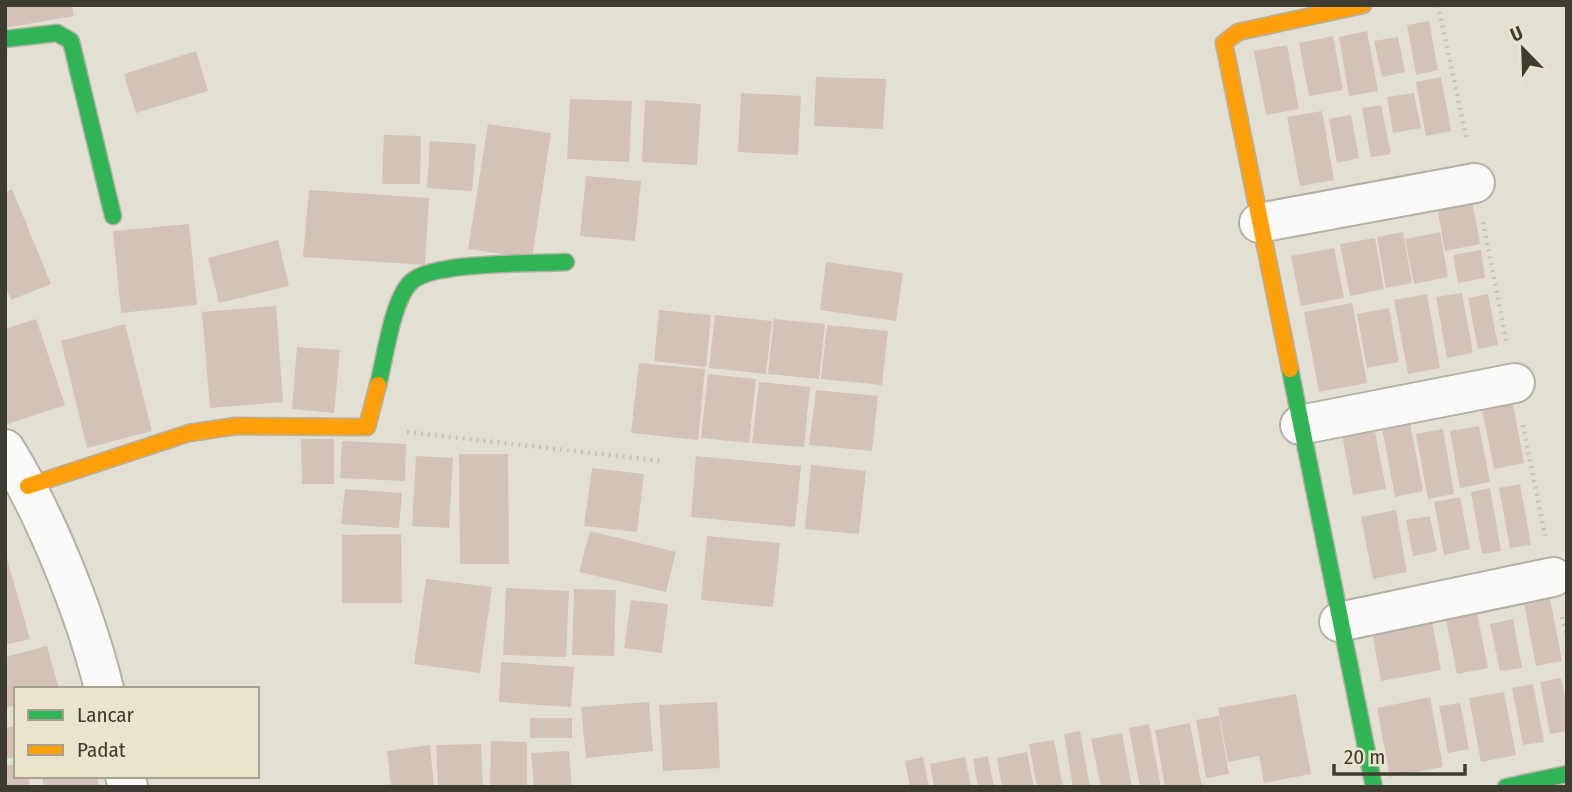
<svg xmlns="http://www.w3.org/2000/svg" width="1572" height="792" font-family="'Fira Sans Condensed',sans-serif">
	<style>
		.building { fill: #d4c2b9 }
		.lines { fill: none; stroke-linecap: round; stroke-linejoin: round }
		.street-casing { stroke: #b3b1a6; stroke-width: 42 }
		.fast-casing { stroke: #b3b1a6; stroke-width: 19 }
		.slow-casing { stroke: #b3b1a6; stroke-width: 19 }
		.path { stroke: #c5c3bf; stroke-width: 4.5; stroke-dasharray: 2 5; stroke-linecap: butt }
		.street { stroke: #fbfaf8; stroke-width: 38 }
		.fast { stroke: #30b455; stroke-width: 16 }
		.slow { stroke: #ff9f0a; stroke-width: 16 }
	</style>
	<rect width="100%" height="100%" fill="#e3e0d3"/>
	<g class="building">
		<polygon points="5,5 72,5 74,16 5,28"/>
		<polygon points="1429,21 1438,70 1416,75 1407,25"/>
		<polygon points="1367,31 1378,91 1349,96 1339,37"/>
		<polygon points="1333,36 1343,90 1309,96 1299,43"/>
		<polygon points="1398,37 1405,72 1382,77 1374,41"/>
		<polygon points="1287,45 1299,109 1266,115 1254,51"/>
		<polygon points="196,51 208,91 136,113 124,74"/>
		<polygon points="816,77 886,79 883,129 814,126"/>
		<polygon points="1441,77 1451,131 1426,136 1416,82"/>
		<polygon points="741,93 801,96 798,155 738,152"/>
		<polygon points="1414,93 1421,128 1393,133 1387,97"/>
		<polygon points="570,99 632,101 629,162 567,159"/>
		<polygon points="645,100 701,104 697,165 642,162"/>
		<polygon points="1381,105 1391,154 1371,157 1362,108"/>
		<polygon points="1322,111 1334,180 1300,186 1287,117"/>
		<polygon points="1351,115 1359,158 1337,163 1329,119"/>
		<polygon points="488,124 551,133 532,258 468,249"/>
		<polygon points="384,135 421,136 420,184 382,184"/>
		<polygon points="430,141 476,144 472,191 427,188"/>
		<polygon points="586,176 641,181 635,241 580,236"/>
		<polygon points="12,189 51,284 11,300 5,286 5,193"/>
		<polygon points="309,190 429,198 425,265 303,257"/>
		<polygon points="1472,200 1480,244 1445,251 1437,207"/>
		<polygon points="189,224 197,305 121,313 113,231"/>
		<polygon points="1403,232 1412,283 1386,288 1377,237"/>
		<polygon points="1440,232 1448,277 1414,284 1405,239"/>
		<polygon points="1375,238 1384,289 1350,296 1340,244"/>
		<polygon points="278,240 289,286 219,303 208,258"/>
		<polygon points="1334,248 1344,298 1301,306 1291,256"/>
		<polygon points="1481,250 1485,278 1458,283 1453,255"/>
		<polygon points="826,262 903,273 896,321 820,310"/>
		<polygon points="1462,293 1473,353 1447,358 1436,297"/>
		<polygon points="1427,294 1440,368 1408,374 1394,300"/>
		<polygon points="1488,294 1498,345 1478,349 1468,298"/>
		<polygon points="1352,303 1367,383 1319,392 1304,312"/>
		<polygon points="276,306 283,402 210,408 202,312"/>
		<polygon points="1389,308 1399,362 1367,368 1357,314"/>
		<polygon points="659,310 711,315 706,367 654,361"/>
		<polygon points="715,315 772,321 766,374 709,368"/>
		<polygon points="36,319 65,405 5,425 5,329"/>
		<polygon points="774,319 825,324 819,379 768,374"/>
		<polygon points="125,324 152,431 87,448 61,341"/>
		<polygon points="827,325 888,331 882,385 821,379"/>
		<polygon points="297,347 340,350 334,413 292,409"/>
		<polygon points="639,363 705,369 698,440 631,433"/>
		<polygon points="708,374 756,379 749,443 701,438"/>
		<polygon points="759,382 810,387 804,447 752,443"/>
		<polygon points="816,390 878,396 872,451 809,445"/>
		<polygon points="1512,399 1524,463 1494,469 1481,405"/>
		<polygon points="1409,418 1423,491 1395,497 1381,423"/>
		<polygon points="1373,421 1386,489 1353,495 1341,428"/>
		<polygon points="1479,426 1490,482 1460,488 1450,431"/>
		<polygon points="1443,429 1454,494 1428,499 1416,434"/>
		<polygon points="301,439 334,439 334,484 302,484"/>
		<polygon points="342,441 406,444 405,481 340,478"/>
		<polygon points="459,454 508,454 509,564 460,564"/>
		<polygon points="416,456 453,458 449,528 412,526"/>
		<polygon points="696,456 801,466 795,527 691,517"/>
		<polygon points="811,465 866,471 859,534 805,529"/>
		<polygon points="592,468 644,474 637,532 584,526"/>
		<polygon points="1520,484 1531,545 1510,548 1499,488"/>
		<polygon points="1490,488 1501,551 1482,554 1471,492"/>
		<polygon points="345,489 402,493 399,528 341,524"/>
		<polygon points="1460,497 1470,549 1444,555 1434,502"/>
		<polygon points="1396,510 1407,572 1373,579 1361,517"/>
		<polygon points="1430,516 1437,551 1413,556 1406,520"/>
		<polygon points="590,531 676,552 666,592 579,572"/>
		<polygon points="401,534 402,603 342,603 342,535"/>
		<polygon points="707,536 780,543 773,607 701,600"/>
		<polygon points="5,552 30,639 5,645"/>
		<polygon points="426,579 492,587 480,673 414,664"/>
		<polygon points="506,588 569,591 566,657 503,655"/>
		<polygon points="574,589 616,590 614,656 572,655"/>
		<polygon points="1549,593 1562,661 1536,666 1523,598"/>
		<polygon points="631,600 668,604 662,653 624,648"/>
		<polygon points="1477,613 1488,668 1457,674 1446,619"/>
		<polygon points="1431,616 1441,670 1381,681 1371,627"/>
		<polygon points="1513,619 1522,668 1500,671 1490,624"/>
		<polygon points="47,646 59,689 16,689 16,705 5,708 5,657"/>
		<polygon points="501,662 574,667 571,707 499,702"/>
		<polygon points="1561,678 1567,708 1567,731 1550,734 1540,682"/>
		<polygon points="1533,684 1544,742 1523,745 1512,688"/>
		<polygon points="1504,692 1516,755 1481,762 1469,698"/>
		<polygon points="1296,694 1311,774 1264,783 1259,756 1228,762 1218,708"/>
		<polygon points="1430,697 1443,767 1390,777 1377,708"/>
		<polygon points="649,702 653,751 586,758 581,707"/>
		<polygon points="717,702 720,768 663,771 659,705"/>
		<polygon points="1460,703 1469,749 1448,753 1439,706"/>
		<polygon points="1219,716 1229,774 1206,778 1196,720"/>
		<rect x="530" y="718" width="42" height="20"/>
		<polygon points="1190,723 1202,787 1165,787 1155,730"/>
		<polygon points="1149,724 1161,787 1140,787 1129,728"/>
		<polygon points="16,726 16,757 5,759 5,728"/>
		<polygon points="1080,731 1090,787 1073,787 1064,734"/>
		<polygon points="1122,733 1132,787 1101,787 1091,739"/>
		<polygon points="1054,740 1063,787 1037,787 1029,744"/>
		<polygon points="491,741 527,742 527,787 490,787"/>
		<polygon points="481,744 483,787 438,787 436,745"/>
		<polygon points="430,745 434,787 391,787 387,751"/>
		<polygon points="569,751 572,787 534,787 531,753"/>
		<polygon points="1027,752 1034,787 1002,787 997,758"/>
		<polygon points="988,756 994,787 978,787 973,759"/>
		<polygon points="923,757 929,787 910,787 905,761"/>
		<polygon points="965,757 971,787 934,787 930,764"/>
		<polygon points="16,764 16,776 28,776 30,787 5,787 5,766"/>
		<polygon points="42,776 97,776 99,787 44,787"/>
	</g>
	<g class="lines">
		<g class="street-casing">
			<g id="street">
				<polyline points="1259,223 1475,183"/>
				<polyline points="1300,425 1515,383"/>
				<path d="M5,449C46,515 86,614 104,689"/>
				<polyline points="1339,622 1553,577"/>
				<polyline points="125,776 128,787"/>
			</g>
		</g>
		<g class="fast-casing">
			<g id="fast">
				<polyline points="5,39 57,33 71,41 113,216"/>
				<polyline points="1290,369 1374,787"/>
				<path d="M378,385C385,359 392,300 411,282C433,261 533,264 566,262"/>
				<polyline points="1506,787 1567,774"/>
			</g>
		</g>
		<g class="slow-casing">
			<g id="slow">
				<polyline points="1290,369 1224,43 1238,32 1363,5"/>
				<polyline points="28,486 189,433 236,426 367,427 378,385"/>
			</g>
		</g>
		<g class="path">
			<polyline points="1438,5 1467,141"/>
			<polyline points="1483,222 1507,344"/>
			<polyline points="1523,425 1545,536"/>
			<polyline points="407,432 661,461"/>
			<polyline points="1562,617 1567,637"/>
		</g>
		<use href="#street" class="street"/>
		<use href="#fast" class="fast"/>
		<use href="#slow" class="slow"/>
	</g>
	<rect width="1572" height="792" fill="none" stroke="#3f3c32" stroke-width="14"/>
	<rect x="14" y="687" width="245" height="91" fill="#eae4cc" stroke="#a6a18e" stroke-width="2"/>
	<rect x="28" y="710" width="35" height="10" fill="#30b455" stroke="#a6a18e" stroke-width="2"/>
	<text x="77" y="722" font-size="21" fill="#3f3c32">Lancar</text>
	<rect x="28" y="745" width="35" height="10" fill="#ff9f0a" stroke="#a6a18e" stroke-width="2"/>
	<text x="77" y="757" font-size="21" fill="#3f3c32">Padat</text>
	<g transform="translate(1523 49) rotate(337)" stroke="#eae4cc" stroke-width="5" paint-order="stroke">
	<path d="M0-5L12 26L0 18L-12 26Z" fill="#3f3c32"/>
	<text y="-10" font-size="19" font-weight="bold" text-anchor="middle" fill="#3f3c32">U</text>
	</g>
	<path d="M1334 764v10h131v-10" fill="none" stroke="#3f3c32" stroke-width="3.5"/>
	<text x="1344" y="764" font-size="21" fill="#3f3c32" stroke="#eae4cc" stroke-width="5" paint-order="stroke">20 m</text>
</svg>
